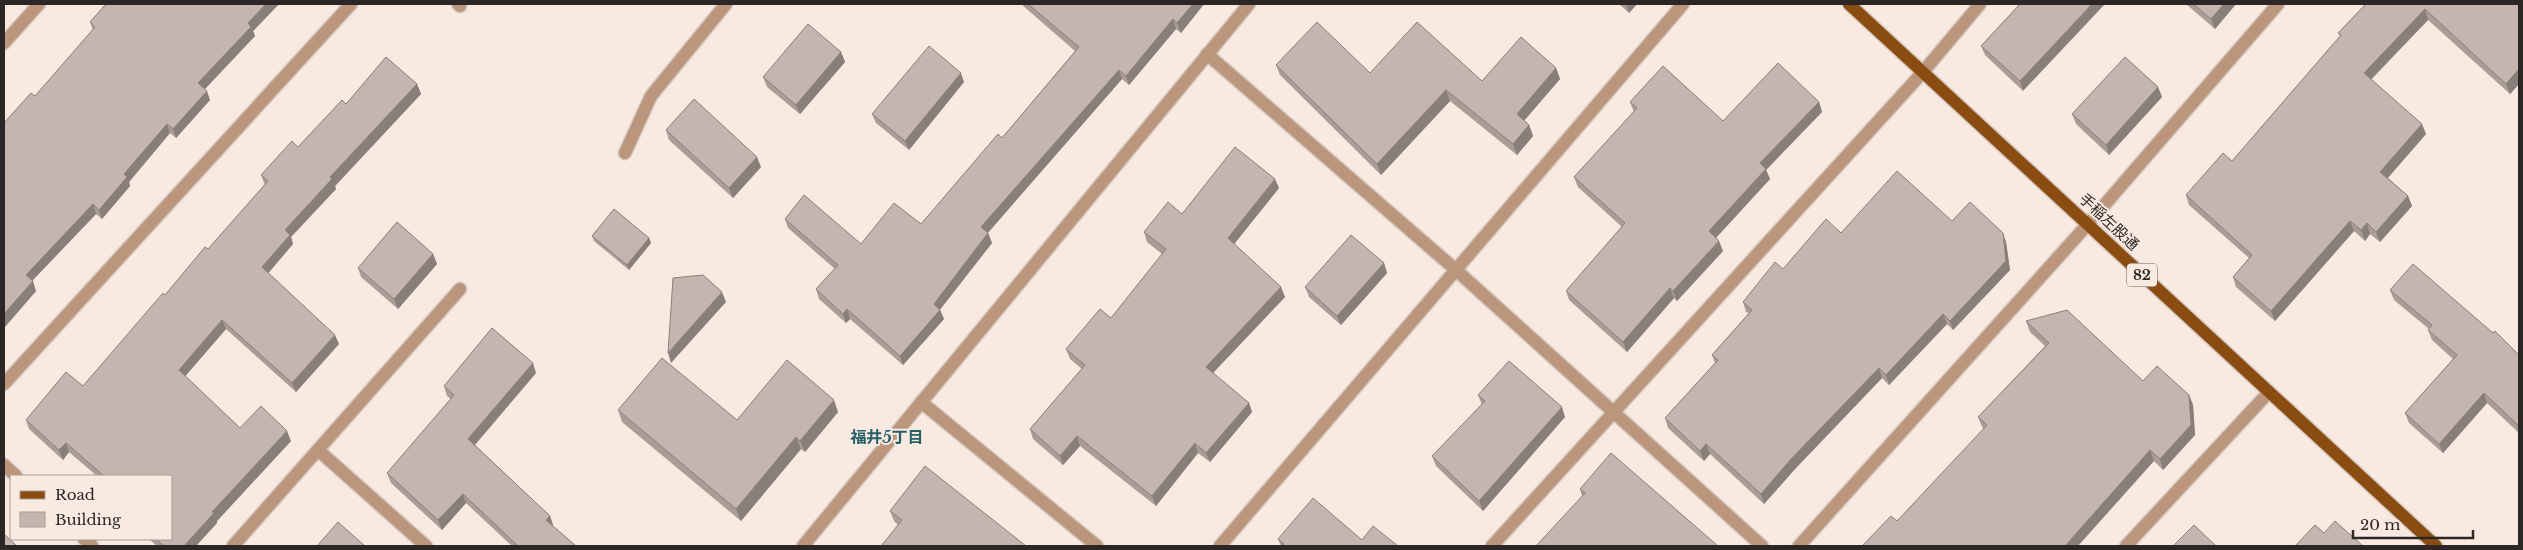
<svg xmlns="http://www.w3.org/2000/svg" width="2523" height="550" font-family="'Libre Baskerville','Noto Sans JP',serif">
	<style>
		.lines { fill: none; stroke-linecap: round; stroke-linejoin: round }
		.street-casing { stroke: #d3c7bf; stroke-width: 15 }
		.primary-casing { stroke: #d3c7bf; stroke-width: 15 }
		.street { stroke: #bb967c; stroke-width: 12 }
		.primary { stroke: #8b4c11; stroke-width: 12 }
		.wall { fill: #a99d96 }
		.shaded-wall { fill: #897f7a }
		.building { fill: #c4b6ae; stroke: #897f7a }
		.labels { text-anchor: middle; stroke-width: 4; stroke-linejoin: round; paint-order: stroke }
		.shield { fill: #f8eae1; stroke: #69625d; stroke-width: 1 }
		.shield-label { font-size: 14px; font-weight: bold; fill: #2c2724 }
		.street-label { font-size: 15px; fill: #2c2724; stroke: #f8eae1 }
		.neighbourhood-label { font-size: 16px; font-weight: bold; fill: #275f67; stroke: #f8eae1 }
	</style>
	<rect width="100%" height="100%" fill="#f8eae1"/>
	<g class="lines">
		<g class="street-casing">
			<g id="street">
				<polyline points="458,4 460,6"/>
				<polyline points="4,43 39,4"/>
				<polyline points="1207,54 1456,270 1762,546"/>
				<polyline points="625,153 651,96 726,4"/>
				<polyline points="4,384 351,4"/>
				<polyline points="921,402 1097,546"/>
				<polyline points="318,450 426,546"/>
				<polyline points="4,465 16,476"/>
				<polyline points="84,539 92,546"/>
				<polyline points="233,546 460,289"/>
				<polyline points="803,546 1249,4"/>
				<polyline points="1220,546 1683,4"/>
				<polyline points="1492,546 1923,72 1980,4"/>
				<polyline points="1799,546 2088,224 2278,4"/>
				<polyline points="2126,546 2269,392"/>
			</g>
		</g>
		<g class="primary-casing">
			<polyline id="primary" points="1849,4 2436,546"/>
		</g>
		<use href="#street" class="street"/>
		<use href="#primary" class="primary"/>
	</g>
	<g class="wall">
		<polygon points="106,4 279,4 253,31 255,36 205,89 210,100 176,138 170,133 129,182 130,186 102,219 96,214 32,281 36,291 4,328 4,123 35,96 93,30 90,22"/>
		<polygon points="1021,4 1204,4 1181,33 1176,29 1129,85 1122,79 988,233 992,243 940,310 944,319 903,365 850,319 846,323 819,299 816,289 835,269 788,228 785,219 861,244 921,224 1002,138 1075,51"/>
		<polygon points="1619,4 1637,4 1629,13"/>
		<polygon points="2020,4 2023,91 1985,55 1981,46"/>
		<polygon points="2186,4 2236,4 2215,29"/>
		<polygon points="2366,4 2519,4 2519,84 2510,94 2428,20 2371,80 2426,134 2388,178 2408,196 2412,206 2380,242 2370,234 2365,241 2354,231 2275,321 2236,287 2233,277 2249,258 2189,205 2186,195 2232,161 2340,36 2338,33"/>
		<polygon points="841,52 845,62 800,114 767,87 763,77"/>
		<polygon points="1276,65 1370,73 1482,81 1556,68 1560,79 1524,121 1529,125 1533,136 1517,155 1450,101 1381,175 1280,75"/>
		<polygon points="964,82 909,150 876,123 872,114"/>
		<polygon points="417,84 421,94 335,186 336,189 291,237 293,244 268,273 339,344 296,392 226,329 185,376 240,428 291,441 217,521 217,523 196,546 157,546 149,539 171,539 171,476 97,476 69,452 63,460 29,429 26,420 83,386 165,295 208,249 265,185 261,175 298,147 346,104"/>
		<polygon points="2158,87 2162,97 2109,155 2076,124 2072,114"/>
		<polygon points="1630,102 1723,121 1819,102 1822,112 1766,170 1770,179 1716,238 1723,251 1677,301 1674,298 1627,352 1569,300 1566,291 1622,227 1578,187 1574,177 1634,112"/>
		<polygon points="666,130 761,167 733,198 669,140"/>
		<polygon points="1279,188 1234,244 1285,297 1213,373 1249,403 1252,412 1210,462 1198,453 1156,506 1080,446 1063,465 1033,439 1030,429 1082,369 1070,359 1066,349 1111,318 1162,254 1147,242 1144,232 1182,214"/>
		<polygon points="1952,221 2006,242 2010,270 1953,330 1947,324 1889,385 1882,378 1795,469 1764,504 1710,454 1704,461 1668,428 1665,418 1715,363 1712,355 1749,313 1746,312 1743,302 1783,269 1841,233"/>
		<polygon points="592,236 649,238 651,243 629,270 594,241"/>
		<polygon points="433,254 437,264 398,309 361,277 358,268"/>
		<polygon points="1384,263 1387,273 1341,325 1309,297 1305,287"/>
		<polygon points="2390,290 2519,355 2519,433 2487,403 2443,453 2409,423 2405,413 2453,359 2432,340 2428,330 2429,329 2394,300"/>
		<polygon points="2026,321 2143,381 2189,395 2193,405 2195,435 2163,470 2154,461 1984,429 1982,427 1978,417 2045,346 2030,332"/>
		<polygon points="536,373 475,445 550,516 553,525 553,526 576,546 512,546 466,503 442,530 391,483 387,473 451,399 447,396 444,386"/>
		<polygon points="1478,395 1565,417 1483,511 1436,466 1432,456 1482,405"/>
		<polygon points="618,410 737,420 838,412 805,452 801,449 741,521 622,422"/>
		<polygon points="1580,489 1718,546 1582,496"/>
		<polygon points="890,511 1026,546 898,525 894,521"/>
		<polygon points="1278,539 1362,540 1398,546 1281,546"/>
	</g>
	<g class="shaded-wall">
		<polygon points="266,4 279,4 253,31 255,36 202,92 198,83 248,23"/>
		<polygon points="1193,4 1204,4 1181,33 1177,23"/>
		<polygon points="1626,4 1637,4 1629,13"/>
		<polygon points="2092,4 2105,4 2023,91 2020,81"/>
		<polygon points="2224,4 2236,4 2215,29 2211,19"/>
		<polygon points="2425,9 2428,20 2367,83 2364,73"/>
		<polygon points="1173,19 1176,29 1129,85 1126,76"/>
		<polygon points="841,52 845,62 800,114 796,105"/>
		<polygon points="1556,68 1560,79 1520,125 1517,114"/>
		<polygon points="2519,69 2519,84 2510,94 2506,84"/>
		<polygon points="1119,70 1122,79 984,237 981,227"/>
		<polygon points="961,73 964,82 909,150 905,141"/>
		<polygon points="417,84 421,94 335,186 336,189 291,237 293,244 265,277 262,267 285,230 330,177"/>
		<polygon points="2158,87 2162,97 2109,155 2106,145"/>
		<polygon points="1446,90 1450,101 1381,175 1377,164"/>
		<polygon points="207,91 210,100 176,138 173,129"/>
		<polygon points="1819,102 1822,112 1766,170 1770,179 1713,241 1709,231 1760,163"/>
		<polygon points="167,124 170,133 129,182 130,186 102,219 99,210 124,174"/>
		<polygon points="2422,124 2426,134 2384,182 2380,172"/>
		<polygon points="1529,125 1533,136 1517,155 1513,144"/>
		<polygon points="757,157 761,167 733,198 729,188"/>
		<polygon points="1275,179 1279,188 1231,248 1228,238"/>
		<polygon points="2408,196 2412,206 2380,242 2376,232"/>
		<polygon points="93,204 96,214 29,284 26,275"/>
		<polygon points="2350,221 2354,231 2275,321 2271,311"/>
		<polygon points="2367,223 2370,234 2365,241 2361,230"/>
		<polygon points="988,233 992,243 937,313 940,310 944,319 903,365 900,356 934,304"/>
		<polygon points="2003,233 2006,242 2010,270 1953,330 1950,321"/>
		<polygon points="649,238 651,243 629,270 627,265"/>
		<polygon points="1719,241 1723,251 1677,301 1673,291"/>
		<polygon points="433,254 437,264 398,309 394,299"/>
		<polygon points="1384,263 1387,273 1341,325 1337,316"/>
		<polygon points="33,281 36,291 4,328 4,314"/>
		<polygon points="1281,287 1285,297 1210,376 1206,367"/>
		<polygon points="1670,288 1674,298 1627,352 1623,342"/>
		<polygon points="722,292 726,302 671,363 668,353"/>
		<polygon points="847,309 850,319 846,323 843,314"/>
		<polygon points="1943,314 1947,324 1889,385 1886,375"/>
		<polygon points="222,320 226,329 182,380 179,370"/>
		<polygon points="335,335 339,344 296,392 292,383"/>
		<polygon points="533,363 536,373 472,448 468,439"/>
		<polygon points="1879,368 1882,378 1795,469 1764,504 1761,494 1791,459"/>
		<polygon points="2484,393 2487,403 2443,453 2439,444"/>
		<polygon points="2189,395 2193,405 2195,435 2163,470 2160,459"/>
		<polygon points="834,400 838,412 805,452 800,441"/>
		<polygon points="1249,403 1252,412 1210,462 1206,453"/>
		<polygon points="1562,407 1565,417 1483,511 1479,501"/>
		<polygon points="287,431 291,441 217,521 217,523 196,546 184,546 212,512"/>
		<polygon points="1077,436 1080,446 1063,465 1060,456"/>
		<polygon points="796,437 801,449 741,521 736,509"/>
		<polygon points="66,443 69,452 63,460 59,450"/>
		<polygon points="1195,443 1198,453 1156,506 1152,496"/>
		<polygon points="1706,444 1710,454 1704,461 1700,451"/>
		<polygon points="2150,450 2154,461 2078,546 2065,546"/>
		<polygon points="463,494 466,503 442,530 438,520"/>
		<polygon points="550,516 553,525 549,530 546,520"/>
	</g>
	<g class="building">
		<polygon points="106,4 266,4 248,23 251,27 198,83 207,91 173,129 167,124 124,174 127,177 99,210 93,204 26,275 33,281 4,314 4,123 31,93 35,96 95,27 90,22"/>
		<polygon points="1028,4 1193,4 1177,23 1173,19 1126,76 1119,70 981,227 988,233 934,304 940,310 900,356 847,309 843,314 816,289 838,265 785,219 804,195 861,244 894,203 921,224 998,134 1002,138 1079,47"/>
		<polygon points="2020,4 2092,4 2020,81 1981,46"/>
		<polygon points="2193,4 2224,4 2211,19"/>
		<polygon points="2366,4 2519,4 2519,69 2506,84 2425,9 2364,73 2422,124 2380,172 2408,196 2376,232 2367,223 2361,230 2350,221 2271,311 2233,277 2252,255 2186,195 2223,153 2232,161 2341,35 2338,33"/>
		<polygon points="1317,22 1370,73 1417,22 1482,81 1521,37 1556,68 1517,114 1529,125 1513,144 1446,90 1377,164 1276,65"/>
		<polygon points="808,24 841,52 796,105 763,77"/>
		<polygon points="929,46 961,73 905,141 872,114"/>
		<polygon points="386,57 417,84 330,177 332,179 285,230 290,235 262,267 335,335 292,383 222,320 179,370 240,428 261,406 287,431 212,512 214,513 184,546 164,546 156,539 171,539 171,476 104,476 66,443 59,450 26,420 66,372 83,386 163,293 165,295 205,247 208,249 268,181 261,175 292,141 298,147 342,100 346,104"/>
		<polygon points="2125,57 2158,87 2106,145 2072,114"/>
		<polygon points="1778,63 1819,102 1760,163 1766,169 1709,231 1719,241 1673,291 1670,288 1623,342 1566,291 1625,223 1574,177 1637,108 1630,102 1663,66 1723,121"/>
		<polygon points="694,99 757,157 729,188 666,130"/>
		<polygon points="1235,147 1275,179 1228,238 1281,287 1206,367 1249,403 1206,453 1195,443 1152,496 1077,436 1060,456 1030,429 1085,365 1066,349 1100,309 1111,318 1166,249 1144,232 1168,202 1182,214"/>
		<polygon points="1897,171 1952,221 1970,202 2003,233 2006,261 1950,321 1943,314 1886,375 1879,368 1791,459 1761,494 1706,444 1700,451 1665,418 1718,360 1712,355 1752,310 1743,302 1775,262 1783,269 1826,219 1841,233"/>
		<polygon points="614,209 649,238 627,265 592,236"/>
		<polygon points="397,222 433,254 394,299 358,268"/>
		<polygon points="1351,235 1384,263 1337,316 1305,287"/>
		<polygon points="2413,264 2493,333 2495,331 2519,355 2519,426 2484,393 2439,444 2405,413 2457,355 2428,330 2432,325 2390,290"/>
		<polygon points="703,275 722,292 668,353 673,278"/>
		<polygon points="2067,310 2143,381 2157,366 2189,395 2191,425 2160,459 2150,450 2065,546 1862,546 1891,516 1897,521 1987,425 1978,417 2049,343 2026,321"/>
		<polygon points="492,328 533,363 468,439 550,516 546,520 576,546 518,546 463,494 438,520 387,473 454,395 444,386"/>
		<polygon points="662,358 737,420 787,360 834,400 800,441 796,437 736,509 618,410"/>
		<polygon points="1509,361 1562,407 1479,501 1432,456 1485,401 1478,395"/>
		<polygon points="1611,453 1718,546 1536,546 1585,493 1580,489"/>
		<polygon points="925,466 1026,546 881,546 902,520 890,511"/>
		<polygon points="1313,498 1362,540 1373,526 1398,546 1281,546 1284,544 1278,539"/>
		<polygon points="2335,521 2363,546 2295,546 2315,525 2324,533"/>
		<polygon points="338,522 365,546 317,546"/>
		<polygon points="2194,525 2216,546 2173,546"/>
		<polygon points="4,534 17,546 4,546"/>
	</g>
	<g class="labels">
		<rect class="shield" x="2127" y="263.5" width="30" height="23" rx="4"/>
		<g class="shield-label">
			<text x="2142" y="280">82</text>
		</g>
		<g class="street-label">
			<text transform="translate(2109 222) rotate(43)" y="5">手稲左股通</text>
		</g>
		<g class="neighbourhood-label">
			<text x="887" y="443">福井5丁目</text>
		</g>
	</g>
	<rect width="2523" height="550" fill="none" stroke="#2c2724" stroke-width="10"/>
	<rect x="10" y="475" width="162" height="65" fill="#f8eae1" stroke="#a69c95"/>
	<rect x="20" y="491" width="25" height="8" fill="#8b4c11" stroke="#a69c95"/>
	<text x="55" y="500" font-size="15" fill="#2c2724">Road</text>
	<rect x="20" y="512" width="25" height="15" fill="#c4b6ae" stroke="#a69c95"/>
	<text x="55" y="525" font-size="15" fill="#2c2724">Building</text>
	<path d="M2353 530v8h120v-8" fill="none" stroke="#2c2724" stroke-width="2.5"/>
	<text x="2360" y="530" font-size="15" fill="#2c2724" stroke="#f8eae1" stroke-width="4" paint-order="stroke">20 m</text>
</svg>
